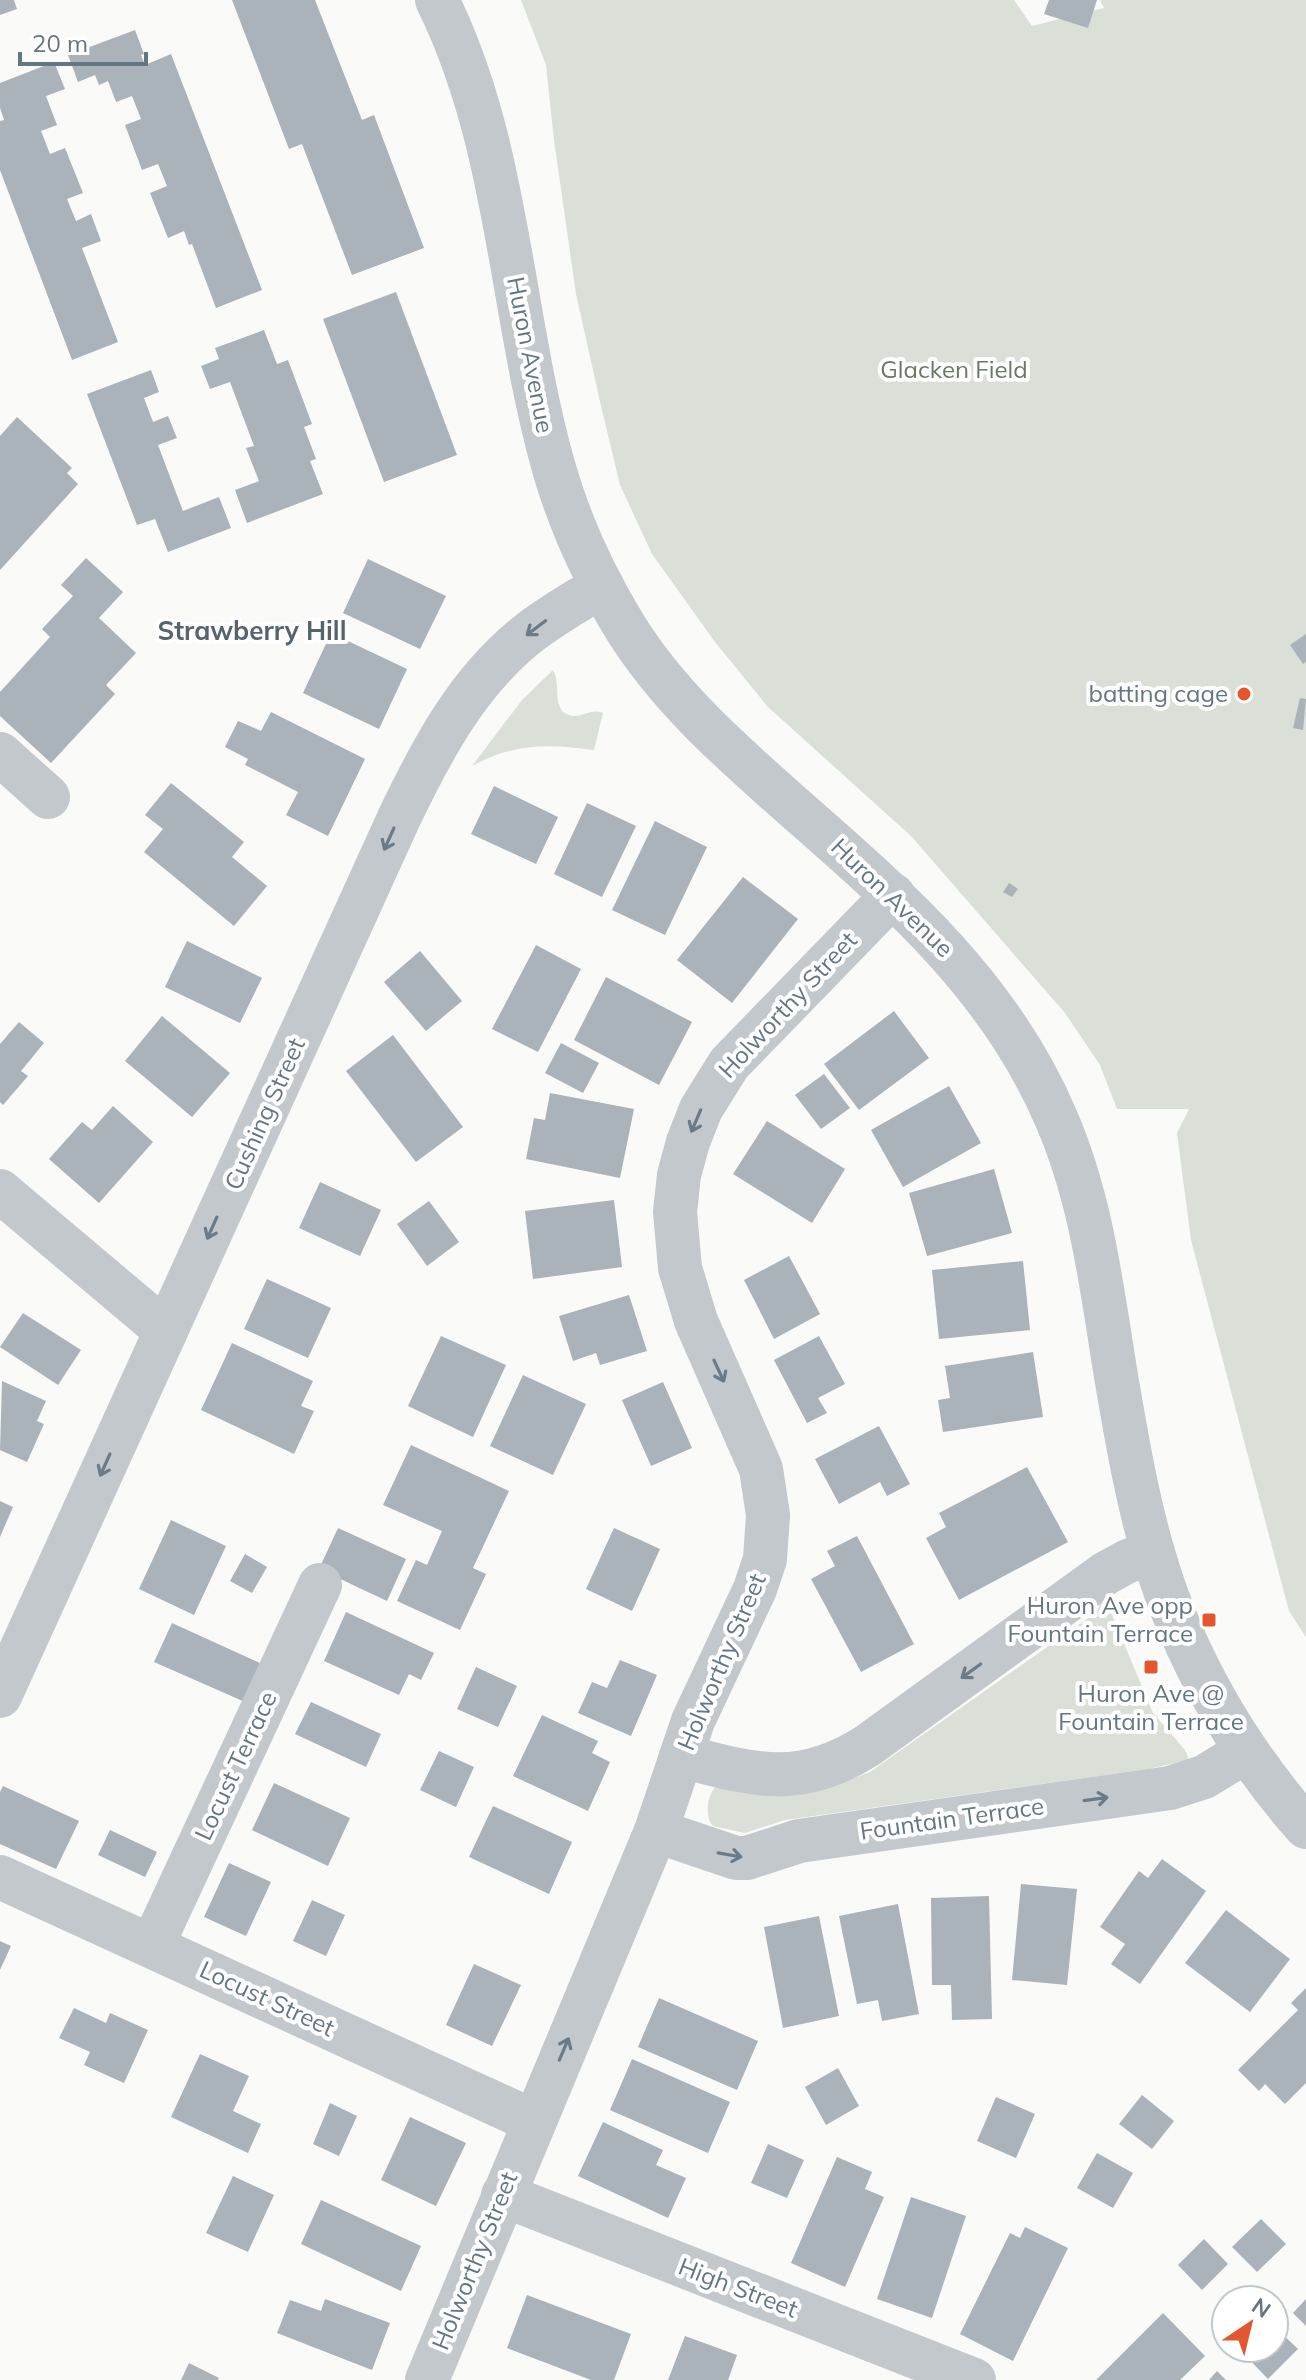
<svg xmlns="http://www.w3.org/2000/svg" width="1306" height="2380" font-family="Mulish,sans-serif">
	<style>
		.green { fill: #dadfd7 }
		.building { fill: #aab3b9 }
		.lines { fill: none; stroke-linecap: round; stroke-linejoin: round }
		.minor { stroke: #c3c8cc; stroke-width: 44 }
		.tertiary { stroke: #c3c8cc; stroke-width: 44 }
		.oneway { stroke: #6a7a87 }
		.poi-dot { fill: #e4572e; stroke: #fff; stroke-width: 3 }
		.labels { text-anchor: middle; stroke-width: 8; stroke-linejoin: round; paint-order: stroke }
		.street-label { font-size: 24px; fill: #657683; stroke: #fff }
		.park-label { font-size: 24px; fill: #687a64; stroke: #fff }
		.poi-label { font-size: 24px; fill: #657683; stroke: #fff; text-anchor: end }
		.neighbourhood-label { font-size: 26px; font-weight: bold; fill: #57646e; stroke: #fff }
	</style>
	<rect width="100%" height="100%" fill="#fafaf8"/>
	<g class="green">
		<polygon points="521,0 1014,0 1032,26 1104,8 1100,0 1306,0 1306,1637 1289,1611 1191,1240 1177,1133 1189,1109 1117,1109 1100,1065 1065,1013 911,836 768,707 715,642 652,554 620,485 601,406 576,294 554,140 546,65"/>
		<path d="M553,670C561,685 553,699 563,712C579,723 588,707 603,713L594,750C547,744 515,743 472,766L522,700Z"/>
		<path d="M1105,1598L1153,1713L1185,1750L1189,1760L1148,1769L785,1820L745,1833L713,1826C704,1816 707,1793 718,1784L828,1788L870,1772L1094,1614Z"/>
	</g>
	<g class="building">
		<polygon points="0,0 14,0 17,9 0,15"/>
		<polygon points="232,0 315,0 362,120 374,115 424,248 352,275 302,144 289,149"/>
		<polygon points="1049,0 1097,0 1088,28 1044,14"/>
		<polygon points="135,30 144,54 141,55 145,65 171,54 262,290 216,308 192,244 189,245 184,231 168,238 150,193 167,186 158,164 142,170 125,125 141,119 132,96 116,102 108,81 99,85 95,75 78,82 68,55"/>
		<polygon points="54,62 65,89 46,96 57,125 41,131 50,154 65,148 83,193 67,199 76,221 91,214 101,241 82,248 118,342 72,360 0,170 0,121 4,120 0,108 0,83"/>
		<polygon points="396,292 457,455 384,482 323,319"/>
		<polygon points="264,330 277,364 288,360 312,424 304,427 316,459 310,461 323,494 247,523 235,490 259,481 246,448 254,446 230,382 210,389 201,366 219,359 215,348"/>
		<polygon points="151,370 159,392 144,398 153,422 168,416 177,438 158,445 183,511 219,497 231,528 168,552 155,519 137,525 87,394"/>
		<polygon points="17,417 72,468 67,473 78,484 0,570 0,436"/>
		<polygon points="86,558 123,592 99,618 136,653 106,685 115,694 51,763 0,716 0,692 50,637 42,629 73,596 61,585"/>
		<polygon points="368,559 446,596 420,649 343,613"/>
		<polygon points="331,633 407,669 379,729 303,693"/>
		<polygon points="1306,634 1306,662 1303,664 1290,645"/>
		<polygon points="1300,698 1306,699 1303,730 1293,728"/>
		<polygon points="271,712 365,759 328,836 286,815 298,792 245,765 248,759 225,747 238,721 261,731"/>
		<polygon points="171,783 244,842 232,857 267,886 234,926 144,852 163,829 145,815"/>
		<polygon points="494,786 558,817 536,864 471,834"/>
		<polygon points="587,803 636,826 602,897 554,874"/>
		<polygon points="655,821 707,847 665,935 612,910"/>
		<polygon points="743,877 798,919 732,1003 677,960"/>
		<polygon points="1009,883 1018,889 1012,897 1003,892"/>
		<polygon points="187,941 262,978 240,1023 165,987"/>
		<polygon points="536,945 581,969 538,1052 492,1029"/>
		<polygon points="420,951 462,1001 426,1031 384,982"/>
		<polygon points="606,977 692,1022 659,1085 574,1040"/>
		<polygon points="894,1011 929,1058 859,1110 824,1064"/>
		<polygon points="162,1016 230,1073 192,1117 125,1061"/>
		<polygon points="19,1022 44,1043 21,1071 28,1076 3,1105 0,1102 0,1044"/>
		<polygon points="393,1035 463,1127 416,1162 346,1071"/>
		<polygon points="561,1043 599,1063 583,1093 545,1073"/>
		<polygon points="824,1074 850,1108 821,1129 795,1095"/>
		<polygon points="949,1086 981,1143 903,1187 871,1130"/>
		<polygon points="550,1093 634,1109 620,1178 526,1159 534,1118 545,1120"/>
		<polygon points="113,1106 153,1142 99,1203 49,1159 82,1122 92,1130"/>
		<polygon points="767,1121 845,1169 812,1223 733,1174"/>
		<polygon points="994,1169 1012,1233 927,1256 909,1193"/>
		<polygon points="320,1182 381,1210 360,1256 299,1228"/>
		<polygon points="614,1200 622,1267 533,1279 525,1211"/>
		<polygon points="429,1201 459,1242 427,1266 397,1224"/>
		<polygon points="789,1256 820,1314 774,1339 744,1280"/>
		<polygon points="1023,1261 1030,1330 939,1339 932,1270"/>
		<polygon points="267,1279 331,1308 308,1358 244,1329"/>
		<polygon points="629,1295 647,1351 600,1365 596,1353 573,1361 559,1316"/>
		<polygon points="23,1313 81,1350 58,1385 0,1347"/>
		<polygon points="441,1336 506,1365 473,1437 408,1406"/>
		<polygon points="819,1336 845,1384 818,1398 827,1413 807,1423 774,1360"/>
		<polygon points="232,1343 313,1381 301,1406 314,1411 294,1454 201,1410"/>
		<polygon points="1033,1352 1043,1417 943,1432 938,1400 950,1398 945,1366"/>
		<polygon points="523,1375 586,1404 553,1475 490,1446"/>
		<polygon points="2,1381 46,1401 37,1421 44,1424 27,1462 0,1450"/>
		<polygon points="663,1382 692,1448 651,1466 622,1400"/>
		<polygon points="879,1426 910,1484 887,1496 880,1482 839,1504 815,1459"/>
		<polygon points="411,1445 509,1491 473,1568 486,1574 460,1630 397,1601 416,1560 427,1565 442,1531 383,1505"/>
		<polygon points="1027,1467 1068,1542 959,1600 926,1538 946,1527 939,1513"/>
		<polygon points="0,1501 13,1507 0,1537"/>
		<polygon points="171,1520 226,1546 194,1615 139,1589"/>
		<polygon points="338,1528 406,1559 387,1601 319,1569"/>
		<polygon points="614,1528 660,1549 632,1611 586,1589"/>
		<polygon points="857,1536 914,1644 861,1672 811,1579 835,1566 827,1551"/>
		<polygon points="245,1554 267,1567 252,1593 230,1581"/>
		<polygon points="346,1612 434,1653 421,1680 409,1674 399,1695 324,1661"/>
		<polygon points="172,1623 262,1664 245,1702 154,1662"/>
		<polygon points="620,1660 657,1675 631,1736 578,1713 592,1682 607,1688"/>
		<polygon points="476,1667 517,1686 498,1727 457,1709"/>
		<polygon points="311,1702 381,1734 366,1767 295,1734"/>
		<polygon points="542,1715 598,1741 592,1753 610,1762 588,1811 513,1776"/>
		<polygon points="439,1751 474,1767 456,1807 420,1790"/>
		<polygon points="274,1783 350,1818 328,1866 252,1830"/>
		<polygon points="3,1786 79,1821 56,1869 0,1844 0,1792"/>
		<polygon points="493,1806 572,1842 549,1894 469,1857"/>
		<polygon points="110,1830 157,1852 145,1877 98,1855"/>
		<polygon points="1162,1859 1206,1891 1140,1984 1111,1964 1125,1944 1100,1927 1139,1871 1148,1878"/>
		<polygon points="229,1863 271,1882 246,1936 204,1917"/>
		<polygon points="1021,1884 1077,1889 1067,1985 1012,1980"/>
		<polygon points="989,1896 992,2019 952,2020 951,1985 932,1985 931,1898"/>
		<polygon points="312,1900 345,1915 326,1956 293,1941"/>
		<polygon points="898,1904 919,2014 882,2021 878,2000 857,2004 839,1916"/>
		<polygon points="1226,1910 1290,1959 1250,2012 1185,1963"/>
		<polygon points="819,1916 839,2016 783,2028 764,1927"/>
		<polygon points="0,1941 11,1946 0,1970"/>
		<polygon points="474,1964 521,1985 492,2046 446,2025"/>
		<polygon points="1306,1988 1306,2083 1285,2104 1265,2084 1259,2091 1238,2070 1298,2010 1291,2003"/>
		<polygon points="659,1998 758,2041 737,2090 638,2047"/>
		<polygon points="74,2008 106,2023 110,2013 148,2030 124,2083 84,2065 90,2052 59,2038"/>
		<polygon points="200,2054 249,2076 233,2111 261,2124 248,2153 171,2117"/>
		<polygon points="632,2059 730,2102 708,2153 610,2110"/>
		<polygon points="838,2068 859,2106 826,2125 805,2087"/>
		<polygon points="1142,2095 1174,2121 1152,2149 1119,2124"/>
		<polygon points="996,2097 1035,2114 1016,2158 977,2141"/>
		<polygon points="330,2103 357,2116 339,2156 313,2144"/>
		<polygon points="410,2117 466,2143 436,2206 381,2180"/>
		<polygon points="603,2122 663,2150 656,2165 686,2178 668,2218 578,2176"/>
		<polygon points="768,2144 804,2160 787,2198 751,2183"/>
		<polygon points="1097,2153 1133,2173 1113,2208 1077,2188"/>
		<polygon points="837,2157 872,2172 865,2189 884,2197 845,2287 791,2263"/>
		<polygon points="233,2176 274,2195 248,2252 206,2233"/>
		<polygon points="911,2197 966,2216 932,2318 877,2299"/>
		<polygon points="321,2200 421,2246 401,2291 301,2244"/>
		<polygon points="1261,2219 1286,2244 1257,2272 1232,2247"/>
		<polygon points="1025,2227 1068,2248 1013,2361 960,2334 1010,2233 1020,2238"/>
		<polygon points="1204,2239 1228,2264 1202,2290 1178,2265"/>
		<polygon points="527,2295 631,2334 614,2380 591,2380 507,2348"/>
		<polygon points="325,2299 390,2323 372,2370 277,2333 290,2300 321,2311"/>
		<polygon points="1306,2299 1306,2326 1293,2313"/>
		<polygon points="1163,2313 1205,2356 1180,2380 1096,2380"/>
		<polygon points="1274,2326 1298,2349 1268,2379 1240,2350 1274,2348"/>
		<polygon points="685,2336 737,2355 728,2380 668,2380"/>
		<polygon points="189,2363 219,2378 218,2380 181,2380"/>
		<polygon points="1217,2371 1226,2380 1209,2380"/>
	</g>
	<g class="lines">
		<g class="minor">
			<polyline points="0,754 48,797"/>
			<polyline points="0,1191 166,1331"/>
			<path d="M0,1696L399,818C432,749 468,681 529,633C552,615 577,601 602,586"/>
			<path d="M681,1756C754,1775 799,1789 867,1746L1106,1573L1128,1561L1153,1553"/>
			<polyline points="656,1831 736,1858 747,1858 799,1841 1170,1788 1204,1777 1245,1752"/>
			<polyline points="0,1877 533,2121"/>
			<polyline points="152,1946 320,1585"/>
			<polyline points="503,2195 974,2380"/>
			<polyline points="427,2380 656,1831 693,1721 755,1589 765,1559 768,1515 761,1469 696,1321 680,1268 675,1212 679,1175 688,1142 701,1109 729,1064 893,895"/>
		</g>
		<path class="tertiary" d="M437,0C509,145 510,311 553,465C569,522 594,576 625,627C668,696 728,749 788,802C895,896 999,984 1056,1118C1093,1203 1102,1292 1117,1382C1127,1440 1137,1499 1154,1556C1183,1656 1237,1749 1306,1827"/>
	</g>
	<defs><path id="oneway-shaft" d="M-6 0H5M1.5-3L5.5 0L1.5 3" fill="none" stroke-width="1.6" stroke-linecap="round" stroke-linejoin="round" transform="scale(2)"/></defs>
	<g class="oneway">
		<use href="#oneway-shaft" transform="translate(536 628) rotate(143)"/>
		<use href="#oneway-shaft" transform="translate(389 839) rotate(114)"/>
		<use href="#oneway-shaft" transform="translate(696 1121) rotate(113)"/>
		<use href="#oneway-shaft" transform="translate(212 1228) rotate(114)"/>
		<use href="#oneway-shaft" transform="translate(719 1371) rotate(65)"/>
		<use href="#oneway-shaft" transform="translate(105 1465) rotate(114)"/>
		<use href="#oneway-shaft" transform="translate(971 1671) rotate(144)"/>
		<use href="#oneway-shaft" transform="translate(1096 1799) rotate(-8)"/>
		<use href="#oneway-shaft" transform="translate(730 1855) rotate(10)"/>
		<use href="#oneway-shaft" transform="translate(564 2049) rotate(-67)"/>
	</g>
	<g class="poi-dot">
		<circle cx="1244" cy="694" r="8"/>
		<rect x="1201" y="1612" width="16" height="16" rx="4"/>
		<rect x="1143" y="1659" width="16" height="16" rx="4"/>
	</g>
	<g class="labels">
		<g class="street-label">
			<text transform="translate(530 355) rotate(79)" y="8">Huron Avenue</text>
			<text transform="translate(892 898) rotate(44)" y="8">Huron Avenue</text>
			<text transform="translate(788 1005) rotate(-47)" y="8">Holworthy Street</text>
			<text transform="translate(265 1114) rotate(-66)" y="8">Cushing Street</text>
			<text transform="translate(722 1662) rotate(-67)" y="8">Holworthy Street</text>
			<text transform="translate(236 1766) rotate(-65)" y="8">Locust Terrace</text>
			<text transform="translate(952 1819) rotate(-8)" y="8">Fountain Terrace</text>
			<text transform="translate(267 1999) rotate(25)" y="8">Locust Street</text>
			<text transform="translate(475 2261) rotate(-68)" y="8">Holworthy Street</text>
			<text transform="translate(738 2288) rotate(21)" y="8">High Street</text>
		</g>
		<g class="park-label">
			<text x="954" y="378">Glacken Field</text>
		</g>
		<g class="poi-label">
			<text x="1228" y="702">batting cage</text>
			<text x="1193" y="1614">Huron Ave opp<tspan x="1193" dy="28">Fountain Terrace</tspan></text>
			<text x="1151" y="1702" text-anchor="middle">Huron Ave @<tspan x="1151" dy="28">Fountain Terrace</tspan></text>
		</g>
		<g class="neighbourhood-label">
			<text x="252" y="640">Strawberry Hill</text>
		</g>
	</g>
	<g transform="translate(1250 2324) rotate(35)"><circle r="38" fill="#ffffff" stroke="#c1c8cd" stroke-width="2"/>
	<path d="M0-6L14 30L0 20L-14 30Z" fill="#e4572e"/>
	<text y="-12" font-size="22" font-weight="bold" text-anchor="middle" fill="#657683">N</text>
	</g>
	<path d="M20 52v12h126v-12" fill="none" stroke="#657683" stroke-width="4"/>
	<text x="32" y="52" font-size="24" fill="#657683" stroke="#ffffff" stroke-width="6" paint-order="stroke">20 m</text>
</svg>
